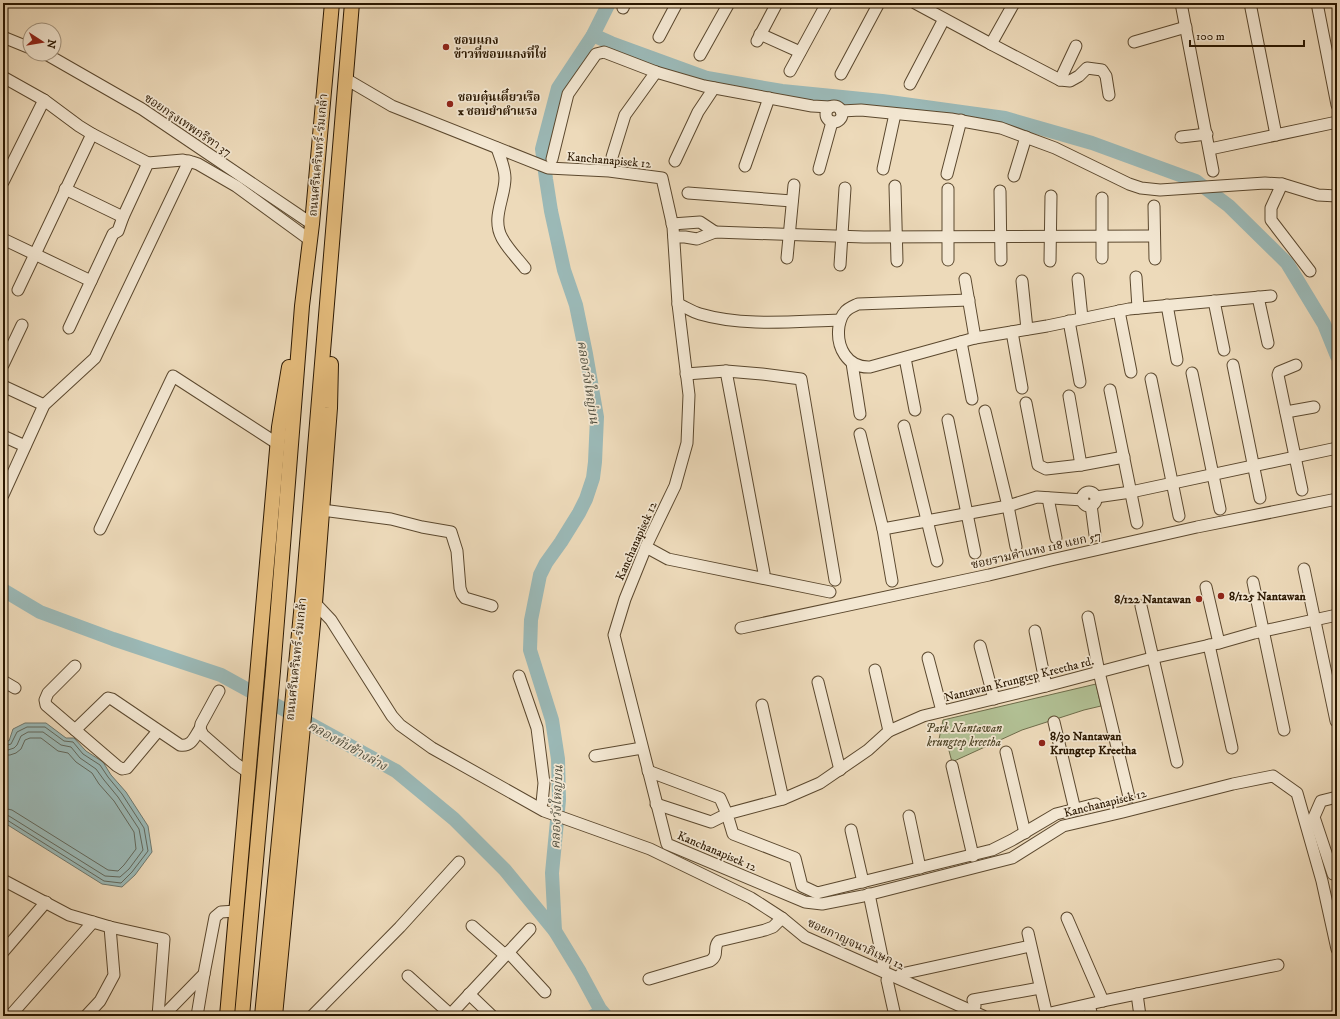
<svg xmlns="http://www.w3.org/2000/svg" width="1340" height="1019" font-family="'IM FELL DW Pica','Noto Serif Thai',serif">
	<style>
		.green { fill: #b2c195; stroke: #6e6c4a }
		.water { fill: #9bb9b7; stroke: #6e786e }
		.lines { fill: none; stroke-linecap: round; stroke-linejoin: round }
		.shore { stroke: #62685c; stroke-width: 1 }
		.canal { stroke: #9bb9b7; stroke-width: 8 }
		.river { stroke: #9bb9b7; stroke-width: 14 }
		.minor-casing { stroke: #5b482e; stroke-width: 13 }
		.major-casing { stroke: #2a1700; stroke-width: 16 }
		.minor { stroke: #f3e7d2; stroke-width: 11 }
		.major { stroke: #e6bd7d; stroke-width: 14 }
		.poi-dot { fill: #8f2418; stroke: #f3e7d2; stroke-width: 1.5 }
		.labels { text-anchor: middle; stroke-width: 3.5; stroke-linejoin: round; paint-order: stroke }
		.poi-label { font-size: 12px; font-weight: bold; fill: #2a1700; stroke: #f3e7d2; text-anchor: start }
		.street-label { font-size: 12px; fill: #2a1700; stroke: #f3e7d2 }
		.park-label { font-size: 12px; font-style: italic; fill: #534a2d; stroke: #f3e7d2 }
		.water-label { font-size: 13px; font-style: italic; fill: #525040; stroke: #f3e7d2 }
	</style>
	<rect width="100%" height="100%" fill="#eddaba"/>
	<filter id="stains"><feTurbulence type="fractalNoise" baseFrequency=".005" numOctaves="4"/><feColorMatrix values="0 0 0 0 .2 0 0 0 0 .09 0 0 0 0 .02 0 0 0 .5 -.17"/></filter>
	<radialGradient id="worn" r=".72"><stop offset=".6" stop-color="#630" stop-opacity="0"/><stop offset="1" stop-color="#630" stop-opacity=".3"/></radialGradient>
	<polygon class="green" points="1096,684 1101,706 1084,710 1022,730 952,762 948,747 938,744 943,720"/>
	<polygon class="water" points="25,723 46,723 66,738 74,738 86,751 103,762 111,775 126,792 148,826 152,852 135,875 122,887 102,884 3,822 3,738 9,741 13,729"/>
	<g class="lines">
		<g class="shore">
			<polyline points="3,743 8,745 11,744 17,732 27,727 45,727 64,741 73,742 83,754 100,765 108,777 122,794 144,828 148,851 132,872 121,883 104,881 7,820 3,819"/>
			<polyline points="3,748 8,750 14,748 17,745 21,736 28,732 43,732 61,745 71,747 80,758 96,769 104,780 118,797 139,829 143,850 129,869 120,877 105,876 9,816 3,814"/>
			<polyline points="3,755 10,755 16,753 21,749 25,740 30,738 41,738 58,751 68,753 76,762 92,773 99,784 114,801 134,832 136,849 124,865 118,871 108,870 12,810 3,808"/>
		</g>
		<polyline class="canal" points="587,1016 600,1009"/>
		<g class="river">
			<polyline points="593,35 611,43 707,78 782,91 882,101 1005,118 1092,143 1196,181 1229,206 1287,263 1324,324 1337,356"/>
			<polyline points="3,590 40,612 113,639 221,675 396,771 454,819 505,870 555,931 580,972 600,1009 606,1016"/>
			<polyline points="555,931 552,873 559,800 558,759 552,720 530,650 531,620 540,575 546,563 561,542 579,513 586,499 593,478 595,462 597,417 586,354 576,305 564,270 551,211 546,179 542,149 558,88 593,35 609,3"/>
		</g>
		<g class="minor-casing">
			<g id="minor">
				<polyline points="915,3 991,44 1014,3"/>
				<polyline points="1181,3 1213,171"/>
				<polyline points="1250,3 1276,135"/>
				<polyline points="1317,3 1337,105"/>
				<polyline points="623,8 625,3"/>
				<polyline points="760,34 800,52"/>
				<polyline points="3,37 30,48"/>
				<polyline points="659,37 677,3"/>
				<polyline points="757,41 777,3"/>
				<polyline points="1134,42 1186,27"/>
				<polyline points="991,44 1060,80 1070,81 1079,76 1087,68 1102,70 1106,76 1109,95"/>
				<polyline points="46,54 142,109 312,224"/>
				<polyline points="700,55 729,3"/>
				<polyline points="790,71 827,3"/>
				<polyline points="841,74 879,3"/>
				<polyline points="3,77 44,100 79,126 92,134 148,163"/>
				<polyline points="346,79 392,106 548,168 609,171 662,178 673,227 678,304 689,395 687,443 675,486 648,542 625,599 614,635 667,844 805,902 822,904 863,896 1012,858 1063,826 1123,812 1233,784 1273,776 1297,793 1322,881 1337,949"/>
				<polyline points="1060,80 1076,46"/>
				<polyline points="910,84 944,19"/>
				<circle cx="834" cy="114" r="8"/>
				<polyline points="841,111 861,110 951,119 1001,128 1055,148 1129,184 1141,188 1160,190 1265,183 1282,184 1318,195 1337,196"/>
				<polyline points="1181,137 1207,134"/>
				<path d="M497,148C500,157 505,168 505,178C505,198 491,218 502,238C508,249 518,259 525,268"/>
				<polyline points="1210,149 1337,122"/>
				<polyline points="612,157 625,115 656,72"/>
				<polyline points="552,159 568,94 596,54 604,52 656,72 704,86 812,106 830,107"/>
				<polyline points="675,161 698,112 714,88"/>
				<polyline points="745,166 769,98"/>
				<polyline points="819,169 832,122"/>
				<polyline points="883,169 895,114"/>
				<polyline points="947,174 961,120"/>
				<polyline points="1014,176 1026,137"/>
				<polyline points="3,182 44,100"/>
				<polyline points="1282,184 1271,208 1271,220 1310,271"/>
				<polyline points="895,186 897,261"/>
				<polyline points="65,189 123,217"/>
				<polyline points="948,189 948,260"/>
				<polyline points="1000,191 1001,260"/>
				<polyline points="688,193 792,201"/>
				<polyline points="1102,198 1102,258"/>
				<polyline points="1154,206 1155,259"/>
				<polyline points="672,224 700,222 715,232"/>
				<polyline points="674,237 685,237 697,239 715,232 864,237 1154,236"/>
				<polyline points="3,239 91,281"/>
				<polyline points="787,258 794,185"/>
				<polyline points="1050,261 1051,196"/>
				<polyline points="840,265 845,188"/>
				<polyline points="1136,277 1138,308"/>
				<polyline points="965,279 975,338"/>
				<polyline points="1078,279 1082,318"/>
				<polyline points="1022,281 1027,329"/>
				<polyline points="18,290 92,134"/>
				<polyline points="1258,297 1268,343"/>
				<path d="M969,300L858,304C854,306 848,308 845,312C841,316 840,321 839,326C836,347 847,368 870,367L975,338L1047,326L1129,309L1271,296"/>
				<polyline points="1214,301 1224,350"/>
				<path d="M678,304C685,307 693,312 700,314C744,327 796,321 840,320"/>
				<polyline points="1167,305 1177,360"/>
				<polyline points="1119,311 1131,372"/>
				<polyline points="1069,321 1080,382"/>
				<polyline points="69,328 113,234 118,231 123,217 148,163 183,160 192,162 198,164 236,186 310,240"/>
				<polyline points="1012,332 1022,388"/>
				<polyline points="961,342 972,399"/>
				<polyline points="905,358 915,410"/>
				<polyline points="852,363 860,414"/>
				<polyline points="3,365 22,325"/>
				<polyline points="1233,365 1260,498"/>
				<polyline points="1296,365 1279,372 1278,375 1302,490"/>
				<polyline points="726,371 764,573"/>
				<polyline points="1192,373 1220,509"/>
				<polyline points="686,374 726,371 762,374 801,379 835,580"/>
				<polyline points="1151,379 1179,516"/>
				<polyline points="3,386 44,405"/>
				<polyline points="1110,390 1137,523"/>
				<polyline points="1069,396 1081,465"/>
				<polyline points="1026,403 1038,465 1046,469 1081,465 1124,457"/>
				<polyline points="985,411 1008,506 1016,547"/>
				<polyline points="1286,412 1314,407"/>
				<polyline points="948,420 975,553"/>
				<polyline points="904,426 937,561"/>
				<polyline points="860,434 883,529 892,581"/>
				<polyline points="3,436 25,446"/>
				<circle cx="1089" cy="499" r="7"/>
				<polyline points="3,495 44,405 95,358 189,161"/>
				<polyline points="1096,497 1131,492 1337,448"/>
				<polyline points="1048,498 1056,538"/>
				<polyline points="1091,505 1095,535"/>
				<polyline points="322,510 391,519 422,527 451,532 457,551 460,588 462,594 465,598 492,606"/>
				<polyline points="100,529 173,376 278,444"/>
				<polyline points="883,529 1008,506 1037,497 1083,500"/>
				<polyline points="646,547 668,559 830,592"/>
				<polyline points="1304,569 1336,721"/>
				<polyline points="1253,582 1284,730"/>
				<polyline points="1206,587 1219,643"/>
				<polyline points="315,603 331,620 392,716 400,725 432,748 544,811 650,849 751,898 782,918 805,937 983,1016"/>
				<polyline points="1141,606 1177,762"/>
				<polyline points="1088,617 1099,672 1129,797"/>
				<polyline points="741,628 989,575 1051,560 1197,527 1337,499"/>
				<polyline points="1035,631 1046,686"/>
				<polyline points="1209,645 1232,748"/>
				<polyline points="980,646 994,699"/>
				<polyline points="928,658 942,711"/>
				<polyline points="75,666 48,693 45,700 46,705 117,766 122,769 127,768 158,731"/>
				<polyline points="875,670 889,731"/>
				<polyline points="519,676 537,728 544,783 542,803 540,808"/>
				<polyline points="3,681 15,688"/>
				<polyline points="818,682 840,770"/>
				<polyline points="219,691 201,724 200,729 203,735 235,763 249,773"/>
				<polyline points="762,705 783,799"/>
				<polyline points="1054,722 1075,810"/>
				<path d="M75,730L108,698L112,699L180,745C192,747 194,737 200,729"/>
				<polyline points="1006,752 1025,833"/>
				<polyline points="595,756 642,748"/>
				<polyline points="952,766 973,856"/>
				<polyline points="648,771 720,798 727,814 711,822 656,804"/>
				<polyline points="1096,804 1056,814 1012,840 992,850 817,893 802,886 795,858 733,834 727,814 783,799 820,783 868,750 889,731 923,716 1046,686 1152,658 1219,643 1254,633 1337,615"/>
				<polyline points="909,816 920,868"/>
				<polyline points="851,830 863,882"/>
				<polyline points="1333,874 1314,817 1321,801 1337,797"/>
				<polyline points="3,880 69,915 110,927 164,939 158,1016"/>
				<polyline points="869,894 884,966"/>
				<polyline points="1067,918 1103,1001"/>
				<polyline points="472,926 505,955"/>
				<polyline points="1028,933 1047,1016"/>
				<polyline points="3,952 46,902"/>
				<polyline points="508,952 545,992"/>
				<polyline points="901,974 1030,946"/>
				<polyline points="408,976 450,1014"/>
				<path d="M649,979L710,961C720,955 712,947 719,941L765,930L773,927L782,918"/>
				<polyline points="887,980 895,1016"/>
				<polyline points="469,994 492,1016"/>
				<polyline points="1137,994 1140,1016"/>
				<polyline points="1089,1005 1092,1016"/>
				<polyline points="975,1006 973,1000 1040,988"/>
				<polyline points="1046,1014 1103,1001 1278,965"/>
				<polyline points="10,1016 93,922"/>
				<polyline points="86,1016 100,1001 114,975 110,927"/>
				<polyline points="163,1016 204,974 215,917 221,912 236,911"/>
				<polyline points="197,1016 204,974"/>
				<polyline points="312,1016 400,927 459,862"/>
				<polyline points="449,1016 530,929"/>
			</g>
		</g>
		<g class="major-casing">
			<g id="major">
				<polyline points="227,1016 279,427 289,367"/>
				<polyline points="242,1016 273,671 302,306 312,224 332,3"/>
				<polyline points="262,1016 303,592 352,3"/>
				<polyline points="275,1016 315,603 330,408 331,364"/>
			</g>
		</g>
		<use href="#minor" class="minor"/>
		<use href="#major" class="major"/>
	</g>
	<g class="poi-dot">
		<circle cx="446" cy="47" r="4"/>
		<circle cx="450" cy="104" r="4"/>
		<circle cx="1221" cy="596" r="4"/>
		<circle cx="1199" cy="599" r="4"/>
		<circle cx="1042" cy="743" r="4"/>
	</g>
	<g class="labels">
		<g class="poi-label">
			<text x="454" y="44">ชอบแกง<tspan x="454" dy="14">ข้าวที่ชอบแกงที่ใช่</tspan></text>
			<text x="458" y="101">ชอบตุ๋นเตี๋ยวเรือ<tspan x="458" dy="14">x ชอบยำตำแรง</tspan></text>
			<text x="1229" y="600">8/125 Nantawan</text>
			<text x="1191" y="603" text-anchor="end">8/122 Nantawan</text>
			<text x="1050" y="740">8/30 Nantawan<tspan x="1050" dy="14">Krungtep Kreetha</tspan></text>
		</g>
		<g class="street-label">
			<text transform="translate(188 125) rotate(34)" y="4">ซอยกรุงเทพกรีฑา 37</text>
			<text transform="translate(318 155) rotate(-85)" y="4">ถนนศรีนครินทร์-ร่มเกล้า</text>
			<text transform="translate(609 160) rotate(5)" y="4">Kanchanapisek 12</text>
			<text transform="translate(636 541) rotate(-66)" y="4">Kanchanapisek 12</text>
			<text transform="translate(1036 550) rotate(-13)" y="4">ซอยรามคำแหง 118 แยก 57</text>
			<text transform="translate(296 659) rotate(-84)" y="4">ถนนศรีนครินทร์-ร่มเกล้า</text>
			<text transform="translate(1019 679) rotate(-14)" y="4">Nantawan Krungtep Kreetha rd.</text>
			<text transform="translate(1105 803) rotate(-14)" y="4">Kanchanapisek 12</text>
			<text transform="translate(717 851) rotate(23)" y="4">Kanchanapisek 12</text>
			<text transform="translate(856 944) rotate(25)" y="4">ซอยกาญจนาภิเษก 12</text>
		</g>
		<g class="park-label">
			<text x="964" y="732">Park Nantawan<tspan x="964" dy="14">krungtep kreetha</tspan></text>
		</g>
		<g class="water-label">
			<text transform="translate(589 382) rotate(81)" y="5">คลองวังใหญ่บน</text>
			<text transform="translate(348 745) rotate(29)" y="5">คลองทับช้างล่าง</text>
			<text transform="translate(556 807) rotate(-88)" y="5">คลองวังใหญ่บน</text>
		</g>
	</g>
	<rect width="1340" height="1019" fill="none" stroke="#eddaba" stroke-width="16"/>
	<rect x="4" y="4" width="1332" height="1011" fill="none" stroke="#2a1700" stroke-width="2"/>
	<rect x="8" y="8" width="1324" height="1003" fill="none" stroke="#2a1700"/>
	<g transform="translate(42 42) rotate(102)"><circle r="19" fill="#f3e7d2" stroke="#a3947e"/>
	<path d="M0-3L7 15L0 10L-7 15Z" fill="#8f2418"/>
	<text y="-6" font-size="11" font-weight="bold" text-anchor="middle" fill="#2a1700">N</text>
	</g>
	<path d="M1190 40v6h114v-6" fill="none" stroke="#2a1700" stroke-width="2"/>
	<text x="1196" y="40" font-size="12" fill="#2a1700" stroke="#f3e7d2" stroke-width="3" paint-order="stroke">100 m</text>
	<rect width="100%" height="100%" filter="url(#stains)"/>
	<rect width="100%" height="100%" fill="url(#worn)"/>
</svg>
